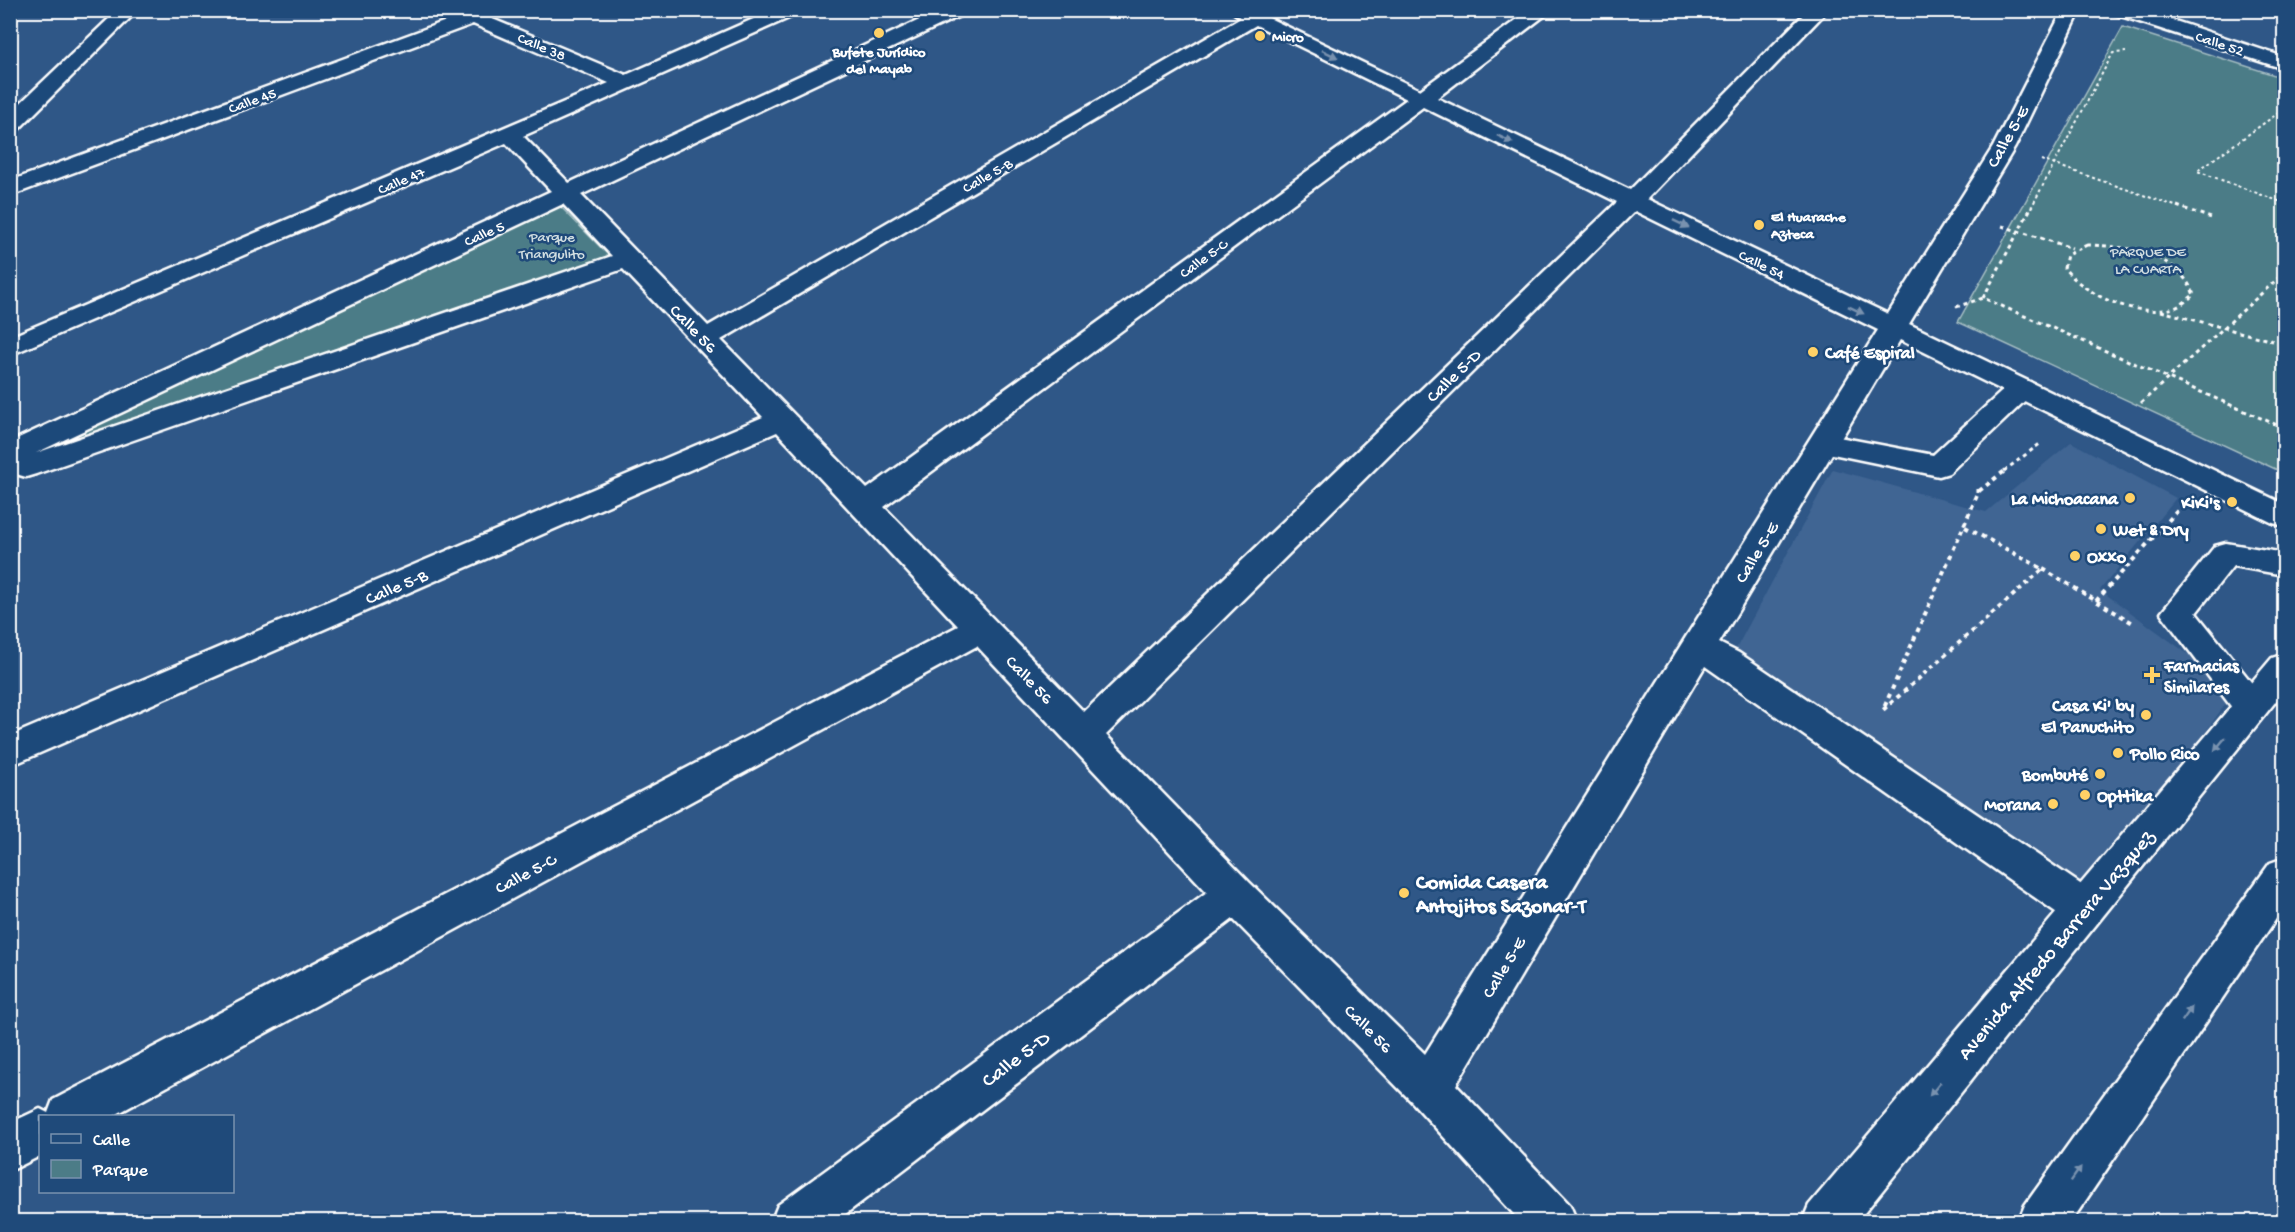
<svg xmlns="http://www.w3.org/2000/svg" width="2295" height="1232" font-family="'Gochi Hand',sans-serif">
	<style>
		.built { fill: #406593 }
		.green { fill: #4c7c87; stroke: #a6bec3; stroke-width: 1.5 }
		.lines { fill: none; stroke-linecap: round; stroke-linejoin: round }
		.lane-casing { stroke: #fff; stroke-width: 5 }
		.street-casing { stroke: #fff; stroke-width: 5 }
		.secondary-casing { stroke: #fff; stroke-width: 5 }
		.path-far2 { stroke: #fff; stroke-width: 2; stroke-dasharray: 3 3; stroke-linecap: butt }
		.path-far1 { stroke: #fff; stroke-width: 3; stroke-dasharray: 4 4; stroke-linecap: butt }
		.path { stroke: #fff; stroke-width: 4; stroke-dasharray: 4.5 4.5; stroke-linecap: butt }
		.lane { fill: #1f4a7a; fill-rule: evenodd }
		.street { fill: #1f4a7a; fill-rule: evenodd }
		.secondary { fill: #1f4a7a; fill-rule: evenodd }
		.oneway { fill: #7992af }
		.poi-dot { fill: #ffd166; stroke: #1f4a7a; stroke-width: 2 }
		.labels { text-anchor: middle; stroke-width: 5; stroke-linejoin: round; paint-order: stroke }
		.far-poi-label { font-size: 15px; font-weight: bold; fill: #fff; stroke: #1f4a7a; text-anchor: start }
		.far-street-label { font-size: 15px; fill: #fff; stroke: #1f4a7a }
		.far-park-label { font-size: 15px; fill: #d2dee1; stroke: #1f4a7a }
		.street-label { font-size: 18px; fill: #fff; stroke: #1f4a7a }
		.poi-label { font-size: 18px; font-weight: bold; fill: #fff; stroke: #1f4a7a; text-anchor: start }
		.near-poi-label { font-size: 21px; font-weight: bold; fill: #fff; stroke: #1f4a7a; text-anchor: start }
		.near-street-label { font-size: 21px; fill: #fff; stroke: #1f4a7a }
	</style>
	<rect width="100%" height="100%" fill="#2f5787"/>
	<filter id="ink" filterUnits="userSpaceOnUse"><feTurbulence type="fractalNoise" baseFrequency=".0167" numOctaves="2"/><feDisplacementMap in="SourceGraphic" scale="12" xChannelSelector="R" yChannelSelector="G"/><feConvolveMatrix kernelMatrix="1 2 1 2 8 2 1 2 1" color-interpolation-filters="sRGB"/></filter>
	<g filter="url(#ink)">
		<polygon class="built" points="2071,442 2176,498 2100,590 2236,689 2091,893 1731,658 1833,469 1986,512"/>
		<g class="green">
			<polygon points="2123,27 2284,78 2284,473 1958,322"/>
			<polygon points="560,206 611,258 30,456"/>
		</g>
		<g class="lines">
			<g class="lane-casing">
				<g id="lane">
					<polygon points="2021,381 2031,383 2035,389 2031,395 1949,473 1939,476 1823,452 1813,450 1809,443 1813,436 1823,434 1933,455 2011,383"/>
					<polygon points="2226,543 2284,553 2284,575 2233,566 2196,613 2263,697 2269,707 2263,717 2251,721 2239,717 2161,613 2215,546"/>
				</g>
			</g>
			<g class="street-casing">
				<g id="street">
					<path d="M455,10H503L490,18L626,75L774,10H800L798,14L523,136L569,183L941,10H966L964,14L581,195L708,326L1241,18L1230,10H1278L1269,18L1420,90L1530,10H1552L1437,98L1630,190L1808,10H1828L1647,199L1888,314L1993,147L2063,10H2081L2015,147L1909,324L2284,504V526L2273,523L1900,340L1719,643L1739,653L2098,896L2104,909L2098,922L2084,927L2070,922L1705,666L1456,1085L1570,1205L1577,1222H1521L1413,1103L1233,919L835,1222H771L778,1205L1207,892L977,646L113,1116H40V1156L10,1171V1123L40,1109L48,1113L53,1100L958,626L777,432L10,766V736L763,417L623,269L36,474L26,477L16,474L11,467L14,462L10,463V442L551,191L506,143L10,355V337L609,83L473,24L10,196V181L457,17L454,13ZM1256,25L1407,99L867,489L721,340ZM1423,107L1617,202L1084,712L884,507ZM563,204L612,256L36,453ZM1635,211L1878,330L1425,1054L1249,882L1106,735Z"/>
					<polygon points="2113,10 2142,10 2284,57 2284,69 2115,14"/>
				</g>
			</g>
			<g class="secondary-casing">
				<g id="secondary">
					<polygon points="118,10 138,10 18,130 10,131 10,113"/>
					<polygon points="2284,654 2284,691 1857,1222 1802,1222 1809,1205 2272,658"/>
					<polygon points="2284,858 2284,907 2071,1222 2018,1222 2025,1205 2270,863"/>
				</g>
			</g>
			<g class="path-far2">
				<polyline points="2284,109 2197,171 2284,203"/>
				<polyline points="2041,160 2181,208"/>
				<polyline points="2031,208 2113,53 2126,52"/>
			</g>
			<g class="path-far1">
				<polyline points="2177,206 2214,219"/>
				<polyline points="2002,226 2072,248"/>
				<path d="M2087,245C2127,246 2178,253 2194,295C2188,299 2181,306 2174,308C2136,318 2088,297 2064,268L2067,255Z"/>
				<polyline points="1983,298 2032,206"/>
				<polyline points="1956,307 1983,298 2284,428"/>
				<polyline points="2161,311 2284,344"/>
				<polyline points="2141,403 2284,273"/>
				<polyline points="2004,471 2041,443"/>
			</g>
			<g class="path">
				<polyline points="1979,491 2006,470"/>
				<polyline points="1965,527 2043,569 1883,710 1979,491 1975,491"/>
				<polyline points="2162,529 2185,535"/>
				<polyline points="2043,569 2133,623"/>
				<polyline points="2096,601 2178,510"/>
			</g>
			<use href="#lane" class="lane"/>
			<use href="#street" class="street"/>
			<use href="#secondary" class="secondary"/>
		</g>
		<defs><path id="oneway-solid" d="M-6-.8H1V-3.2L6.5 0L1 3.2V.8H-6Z" transform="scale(1.5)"/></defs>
		<g class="oneway">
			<use href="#oneway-solid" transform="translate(1330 54) rotate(26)"/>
			<use href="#oneway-solid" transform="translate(1505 139) rotate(26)"/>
			<use href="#oneway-solid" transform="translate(1681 224) rotate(26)"/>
			<use href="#oneway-solid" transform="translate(1856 310) rotate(26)"/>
			<use href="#oneway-solid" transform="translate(2220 744) rotate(130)"/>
			<use href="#oneway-solid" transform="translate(2187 1014) rotate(-55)"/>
			<use href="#oneway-solid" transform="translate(1935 1089) rotate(130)"/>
			<use href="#oneway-solid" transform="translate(2076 1174) rotate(-55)"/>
		</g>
	</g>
	<g class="poi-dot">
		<circle cx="879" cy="33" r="6"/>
		<circle cx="1260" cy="36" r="6"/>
		<circle cx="1759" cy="225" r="6"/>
		<circle cx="1813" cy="352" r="6"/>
		<circle cx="2130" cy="498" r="6"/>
		<circle cx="2232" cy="502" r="6"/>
		<circle cx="2101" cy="529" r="6"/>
		<circle cx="2075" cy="556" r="6"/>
		<path d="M2149 666h6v6h6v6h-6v6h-6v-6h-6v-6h6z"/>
		<circle cx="2146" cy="715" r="6"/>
		<circle cx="2118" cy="753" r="6"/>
		<circle cx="2100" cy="774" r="6"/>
		<circle cx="2085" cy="795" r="6"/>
		<circle cx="2053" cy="804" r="6"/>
		<circle cx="1404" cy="893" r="6"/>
	</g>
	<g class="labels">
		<g class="far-poi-label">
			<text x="1272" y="41">Micro</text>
			<text x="879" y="56" text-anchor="middle">Bufete Jurídico<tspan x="879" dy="17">del Mayab</tspan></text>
			<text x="1771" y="221">El Huarache<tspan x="1771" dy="17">Azteca</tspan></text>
		</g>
		<g class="far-street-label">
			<text transform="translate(2220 43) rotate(18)" y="5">Calle 52</text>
			<text transform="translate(542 46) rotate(23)" y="5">Calle 38</text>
			<text transform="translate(252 100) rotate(-20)" y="5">Calle 45</text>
			<text transform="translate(987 175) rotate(-30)" y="5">Calle 5-B</text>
			<text transform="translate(401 180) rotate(-23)" y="5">Calle 47</text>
			<text transform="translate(484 233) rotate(-24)" y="5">Calle 5</text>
			<text transform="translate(1203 258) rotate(-36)" y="5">Calle 5-C</text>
			<text transform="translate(1762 264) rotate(26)" y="5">Calle 54</text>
		</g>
		<g class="far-park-label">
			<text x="552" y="241">Parque<tspan x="552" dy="17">Triangulito</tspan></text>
			<text x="2148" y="256">PARQUE DE<tspan x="2148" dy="17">LA CUARTA</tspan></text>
		</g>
		<g class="street-label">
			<text transform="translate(2007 136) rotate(-61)" y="6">Calle 5-E</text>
			<text transform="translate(694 328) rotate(46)" y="6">Calle 56</text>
			<text transform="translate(1453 375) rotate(-44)" y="6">Calle 5-D</text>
			<text transform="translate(1756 552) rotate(-59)" y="6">Calle 5-E</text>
			<text transform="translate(396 586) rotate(-23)" y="6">Calle 5-B</text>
			<text transform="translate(1030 679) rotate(46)" y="6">Calle 56</text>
			<text transform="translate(525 873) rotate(-28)" y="6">Calle 5-C</text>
			<text transform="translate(1503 967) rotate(-59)" y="6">Calle 5-E</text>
			<text transform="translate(1369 1028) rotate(45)" y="6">Calle 56</text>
		</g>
		<g class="poi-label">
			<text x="1825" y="358">Café Espiral</text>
			<text x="2118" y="504" text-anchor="end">La Michoacana</text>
			<text x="2220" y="508" text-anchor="end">KiKi's</text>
			<text x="2113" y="535">Wet &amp; Dry</text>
			<text x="2087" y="562">Oxxo</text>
			<text x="2164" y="671">Farmacias<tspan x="2164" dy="21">Similares</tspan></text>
			<text x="2134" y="711" text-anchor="end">Casa Ki' by<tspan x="2134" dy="21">El Panuchito</tspan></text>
			<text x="2130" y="759">Pollo Rico</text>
			<text x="2088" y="780" text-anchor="end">Bombuté</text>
			<text x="2097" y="801">Opttika</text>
			<text x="2041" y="810" text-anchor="end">Morana</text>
		</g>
		<g class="near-poi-label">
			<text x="1416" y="888">Comida Casera<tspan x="1416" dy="24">Antojitos Sazonar-T</tspan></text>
		</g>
		<g class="near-street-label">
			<text transform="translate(2055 944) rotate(-50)" y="7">Avenida Alfredo Barrera Vazquez</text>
			<text transform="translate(1015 1058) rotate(-37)" y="7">Calle 5-D</text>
		</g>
	</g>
	<rect width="2295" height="1232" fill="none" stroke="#1f4a7a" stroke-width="36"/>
	<rect x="18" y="18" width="2259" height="1196" fill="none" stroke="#fff" stroke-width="2" filter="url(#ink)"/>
	<rect x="39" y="1115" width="195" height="78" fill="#1f4a7a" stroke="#7992af" stroke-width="1.5"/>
	<rect x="51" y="1134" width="30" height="9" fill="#1f4a7a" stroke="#7992af" stroke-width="1.5"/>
	<text x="93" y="1145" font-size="18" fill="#ffffff">Calle</text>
	<rect x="51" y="1160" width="30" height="18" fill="#4c7c87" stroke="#7992af" stroke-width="1.5"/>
	<text x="93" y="1175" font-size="18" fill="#ffffff">Parque</text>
</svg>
